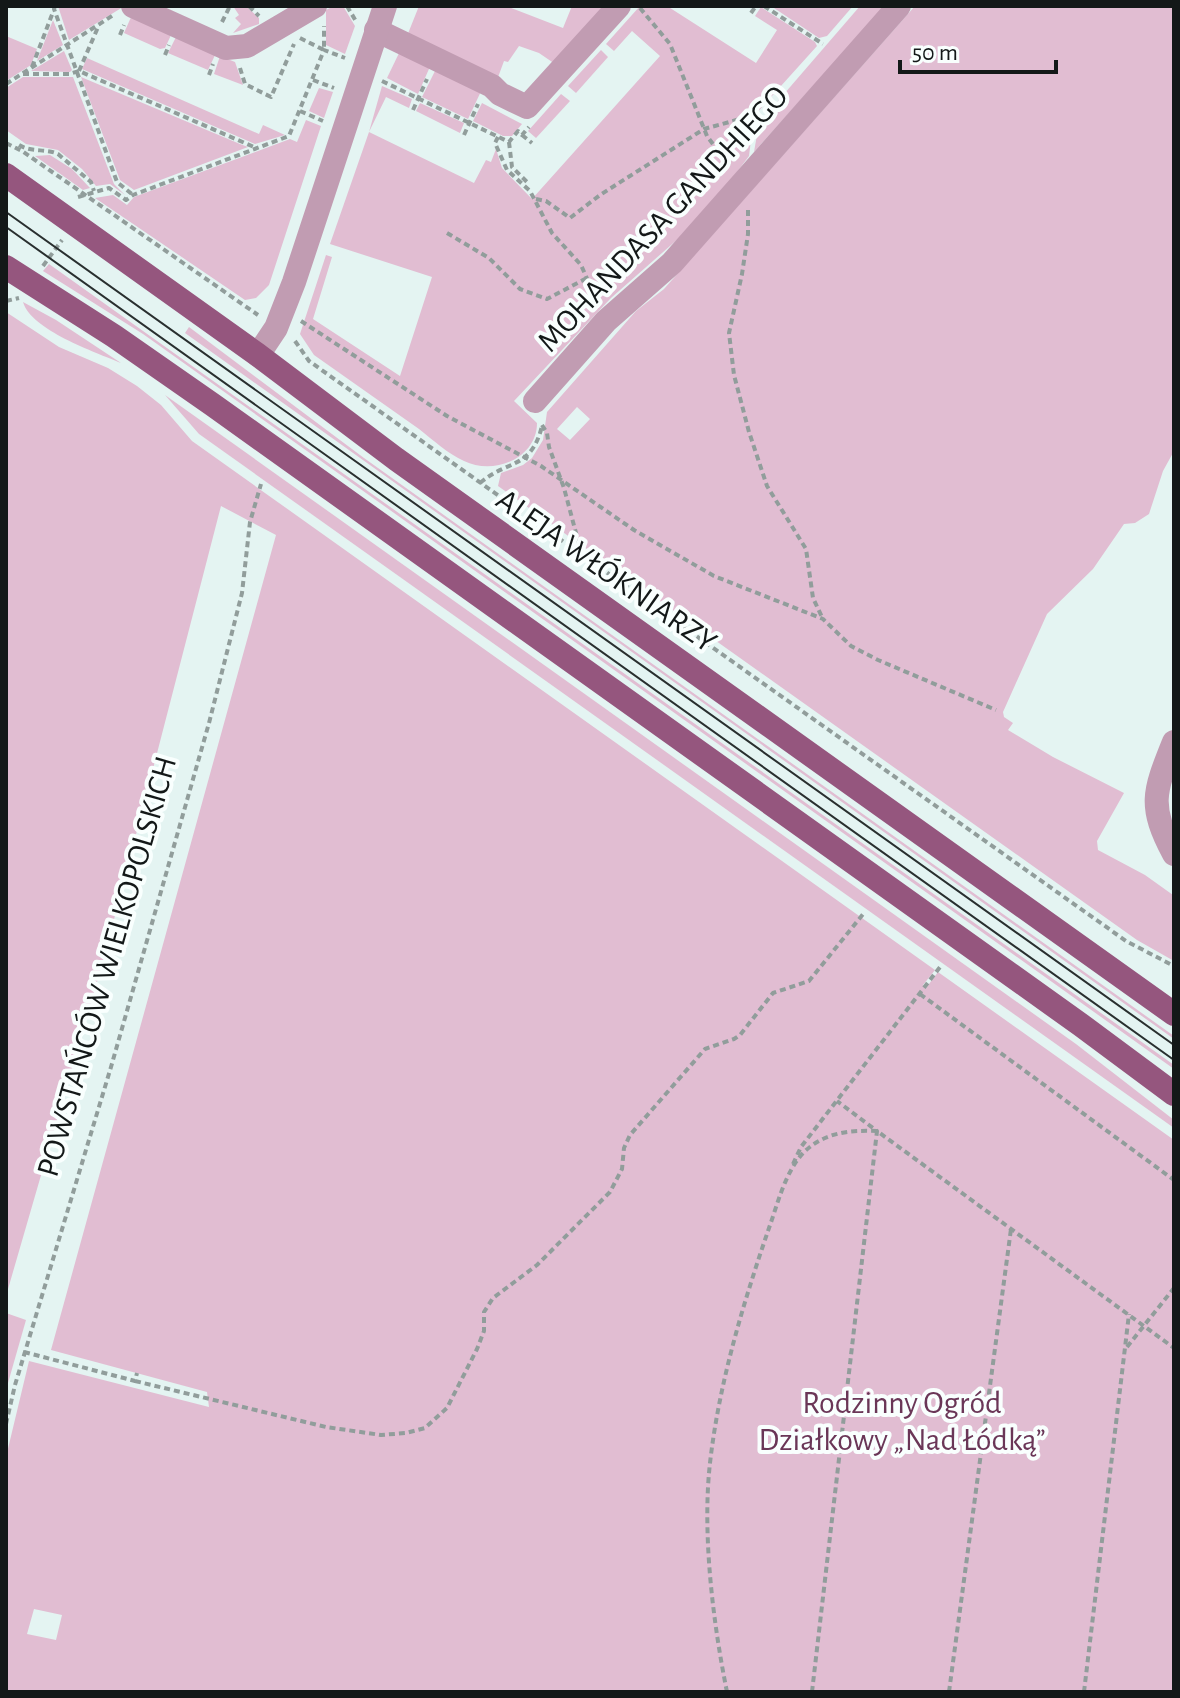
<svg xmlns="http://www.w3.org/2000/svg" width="1180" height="1698" font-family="'Alegreya Sans',sans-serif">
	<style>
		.green { fill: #e1bdd2; fill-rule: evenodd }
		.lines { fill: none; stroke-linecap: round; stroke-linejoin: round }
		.path { stroke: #919d9b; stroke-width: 4; stroke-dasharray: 6 4; stroke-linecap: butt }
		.minor { stroke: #c19cb2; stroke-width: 24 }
		.major { stroke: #95567e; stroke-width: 24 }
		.tram { stroke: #292f2f; stroke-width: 2 }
		.labels { text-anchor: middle; stroke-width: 8; stroke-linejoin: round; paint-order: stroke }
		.street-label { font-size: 32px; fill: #131818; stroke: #f9fffe }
		.park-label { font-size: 32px; fill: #6a3657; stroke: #f9fffe }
	</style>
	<rect width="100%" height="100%" fill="#e4f4f2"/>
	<g class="green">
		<polygon points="58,6 119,6 123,7 69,40"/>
		<polygon points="233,6 246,6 259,18 259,24 233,33 241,24 235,18 239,15"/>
		<polygon points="334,6 343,6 355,26 345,54 326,45 326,10"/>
		<polygon points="419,6 506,6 563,28 572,6 609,6 558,66 539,53 519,46 508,62 504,61 497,80 407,36"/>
		<path d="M640,6H667L756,63L777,30L755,16L761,7L815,42L817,46L754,116L749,156L734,176L679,238L611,298L514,401L537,423C537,458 494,476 464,461C448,454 433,440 419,429C384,404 349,380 314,355L300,334L326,255L332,257L313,319L400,376L432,277L330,244L369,132L382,86L412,99L409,108L386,97L369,132L474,183L486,160L491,162L496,149L502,168L532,199L660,56L632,31L614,51L606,44Z"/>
		<polygon points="771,6 853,6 827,36 819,38"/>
		<polygon points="860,6 885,6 754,152 759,123"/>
		<path d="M915,6H1174V451L1163,471L1149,514L1135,523L1124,524L1093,569L1047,614L1003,712L1004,717L1013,723L1008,730L1053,757L1124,793L1097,841L1098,850L1145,875L1173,895L1174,961L1137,940L498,486L501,473L523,465L532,458L543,440L547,412L636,311L664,289ZM577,407L590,419L570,440L557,429Z"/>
		<polygon points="132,15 172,33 165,48 160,49 124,33"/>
		<polygon points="53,20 63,45 37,61"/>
		<polygon points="177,35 216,53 208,70 168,53"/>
		<polygon points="6,36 37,49 31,65 6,81"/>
		<polygon points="401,49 432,62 418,94 387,78"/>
		<polygon points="601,50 608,57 576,93 568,86"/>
		<polygon points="64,51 72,70 70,72 31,71"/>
		<polygon points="220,56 235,62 243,85 214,74"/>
		<polygon points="87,58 259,134 263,125 285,135 255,144 82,69"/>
		<polygon points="438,65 483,87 468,119 422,97"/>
		<polygon points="23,77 73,77 114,184 125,195 110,184 96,186 82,169 58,150 26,144 6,130 6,88"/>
		<polygon points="81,77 240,144 248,147 134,190 120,180"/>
		<polygon points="319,88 333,92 324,118 309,111"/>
		<polygon points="561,94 570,101 536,138 528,131"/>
		<polygon points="420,103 464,123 460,133 416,111"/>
		<polygon points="482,103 522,124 512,136 503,136 473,121"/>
		<polygon points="306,120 321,126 269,285 256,298 245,300 95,198 113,195 127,205 134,197 290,139 297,142"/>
		<polygon points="50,155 72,169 90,188 83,190 35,156"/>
		<polygon points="49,264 1174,1065 1174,1069 143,334 43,271"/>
		<path d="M23,302L56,320L121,363C95,352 31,330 23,302Z"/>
		<path d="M6,312L59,347L108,368L137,386L161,405L192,441L935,970L923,985L926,988L938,972L1174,1140V1692H6V1457L29,1361L209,1407L207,1392L51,1350L276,535L221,506L104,958L6,1296ZM34,1609L62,1615L56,1640L27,1634Z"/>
		<polygon points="189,327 364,458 1174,1036 1174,1039 185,333"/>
		<polygon points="165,395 1076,1044 1174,1120 1174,1128 199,434"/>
		<polygon points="6,1313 26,1320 6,1390"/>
	</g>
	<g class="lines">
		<g class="path">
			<polyline points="55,6 54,9 117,182 133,195"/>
			<polyline points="249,6 259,16"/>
			<polyline points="347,6 357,23"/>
			<polyline points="764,6 823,44"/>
			<polyline points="25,7 25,6"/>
			<polyline points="640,8 670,44 707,136 729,166"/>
			<polyline points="751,13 756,6"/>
			<polyline points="222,22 230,6"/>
			<polyline points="120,35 124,25"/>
			<polyline points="300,38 324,50 324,26"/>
			<polyline points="165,55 169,45"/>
			<polyline points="32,67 53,12"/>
			<polyline points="240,68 245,84 271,97 294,44"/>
			<polyline points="79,71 99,25"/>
			<polyline points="23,74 69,74 79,71 254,147"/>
			<polyline points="209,75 213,64"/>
			<polyline points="313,80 334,88"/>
			<polyline points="382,81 509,142 518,131 522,135 529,127"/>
			<polyline points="6,84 115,14"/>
			<polyline points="413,110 427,79"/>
			<polyline points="300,111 323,121"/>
			<polyline points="464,135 478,104"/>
			<polyline points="522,135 532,143"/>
			<polyline points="498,137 495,143 507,170 530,191 552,233 581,265 597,301"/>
			<polyline points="509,142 512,167 528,183"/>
			<polyline points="6,143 22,151 258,315"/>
			<path d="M19,145C32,153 45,148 58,154L91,182L94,191"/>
			<polyline points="78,197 109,188 126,200 133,195 289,136 324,50 345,58"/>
			<polyline points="536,199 546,201 570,218 600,195 704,129 740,119 755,121 754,138"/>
			<polyline points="748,210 748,234 742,274 729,333 734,375 749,432 767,486 806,549 813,598 822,617"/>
			<polyline points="447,233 489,258 520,289 547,299 587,278"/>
			<polyline points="43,266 62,240"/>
			<polyline points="6,301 19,298"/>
			<polyline points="301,321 447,416 541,466 634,530 714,576 823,619 851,646 878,660 996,710"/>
			<polyline points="295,341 309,361 1126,941 1174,966"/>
			<polyline points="542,425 547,433 549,447 564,488 580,548"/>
			<path d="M480,483C508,459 531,470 542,426"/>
			<polyline points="920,994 1174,1180"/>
			<polyline points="793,1164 801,1147 940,967"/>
			<polyline points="1127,1347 1174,1288"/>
			<polyline points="24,1352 135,1381 137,1373"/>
			<polyline points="135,1381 326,1427 381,1435 406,1433 425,1428 447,1408 477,1349 484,1331 484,1312 493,1298 537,1265 610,1192 622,1169 624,1148 630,1135 705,1049 734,1039 740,1035 773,993 809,981 864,913"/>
			<polyline points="6,1424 15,1385 111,1067 209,723 242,593 250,522 261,484"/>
			<path d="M727,1692C713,1623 702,1533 710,1463C719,1383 743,1304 769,1228C778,1203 785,1172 804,1152C825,1132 850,1130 877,1131L1174,1348"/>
			<polyline points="812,1692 877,1131 837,1101"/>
			<polyline points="949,1692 1011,1229"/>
			<polyline points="1084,1692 1129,1314"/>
		</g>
		<g class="minor">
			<polyline points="133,6 226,48 247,46 315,6"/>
			<polyline points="376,30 492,86 500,94 527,107 619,6"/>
			<polyline points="258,355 276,328 294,282 385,6"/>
			<polyline points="535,401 606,321 672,263 899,6"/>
			<path d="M1174,742C1154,792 1148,805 1174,854"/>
		</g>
		<g class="major">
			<polyline points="6,175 258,355 396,459 1174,1014"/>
			<polyline points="6,267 114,336 213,405 1081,1025 1174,1094"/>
		</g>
		<g class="tram">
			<polyline points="6,212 1174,1045"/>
			<polyline points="6,227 1174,1060"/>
		</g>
	</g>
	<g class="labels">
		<g class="street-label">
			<text transform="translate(662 218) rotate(-47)" y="11">MOHANDASA GANDHIEGO</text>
			<text transform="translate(607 570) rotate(35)" y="11">ALEJA WŁÓKNIARZY</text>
			<text transform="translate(106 966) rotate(-74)" y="11">POWSTAŃCÓW WIELKOPOLSKICH</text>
		</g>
		<g class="park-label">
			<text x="902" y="1413">Rodzinny Ogród<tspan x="902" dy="37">Działkowy „Nad Łódką”</tspan></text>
		</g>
	</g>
	<rect width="1180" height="1698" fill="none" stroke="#131818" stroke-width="16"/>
	<path d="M900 60v12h156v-12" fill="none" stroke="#131818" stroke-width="4"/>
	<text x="912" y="60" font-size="24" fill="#131818" stroke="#f9fffe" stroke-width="6" paint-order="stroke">50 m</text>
</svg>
